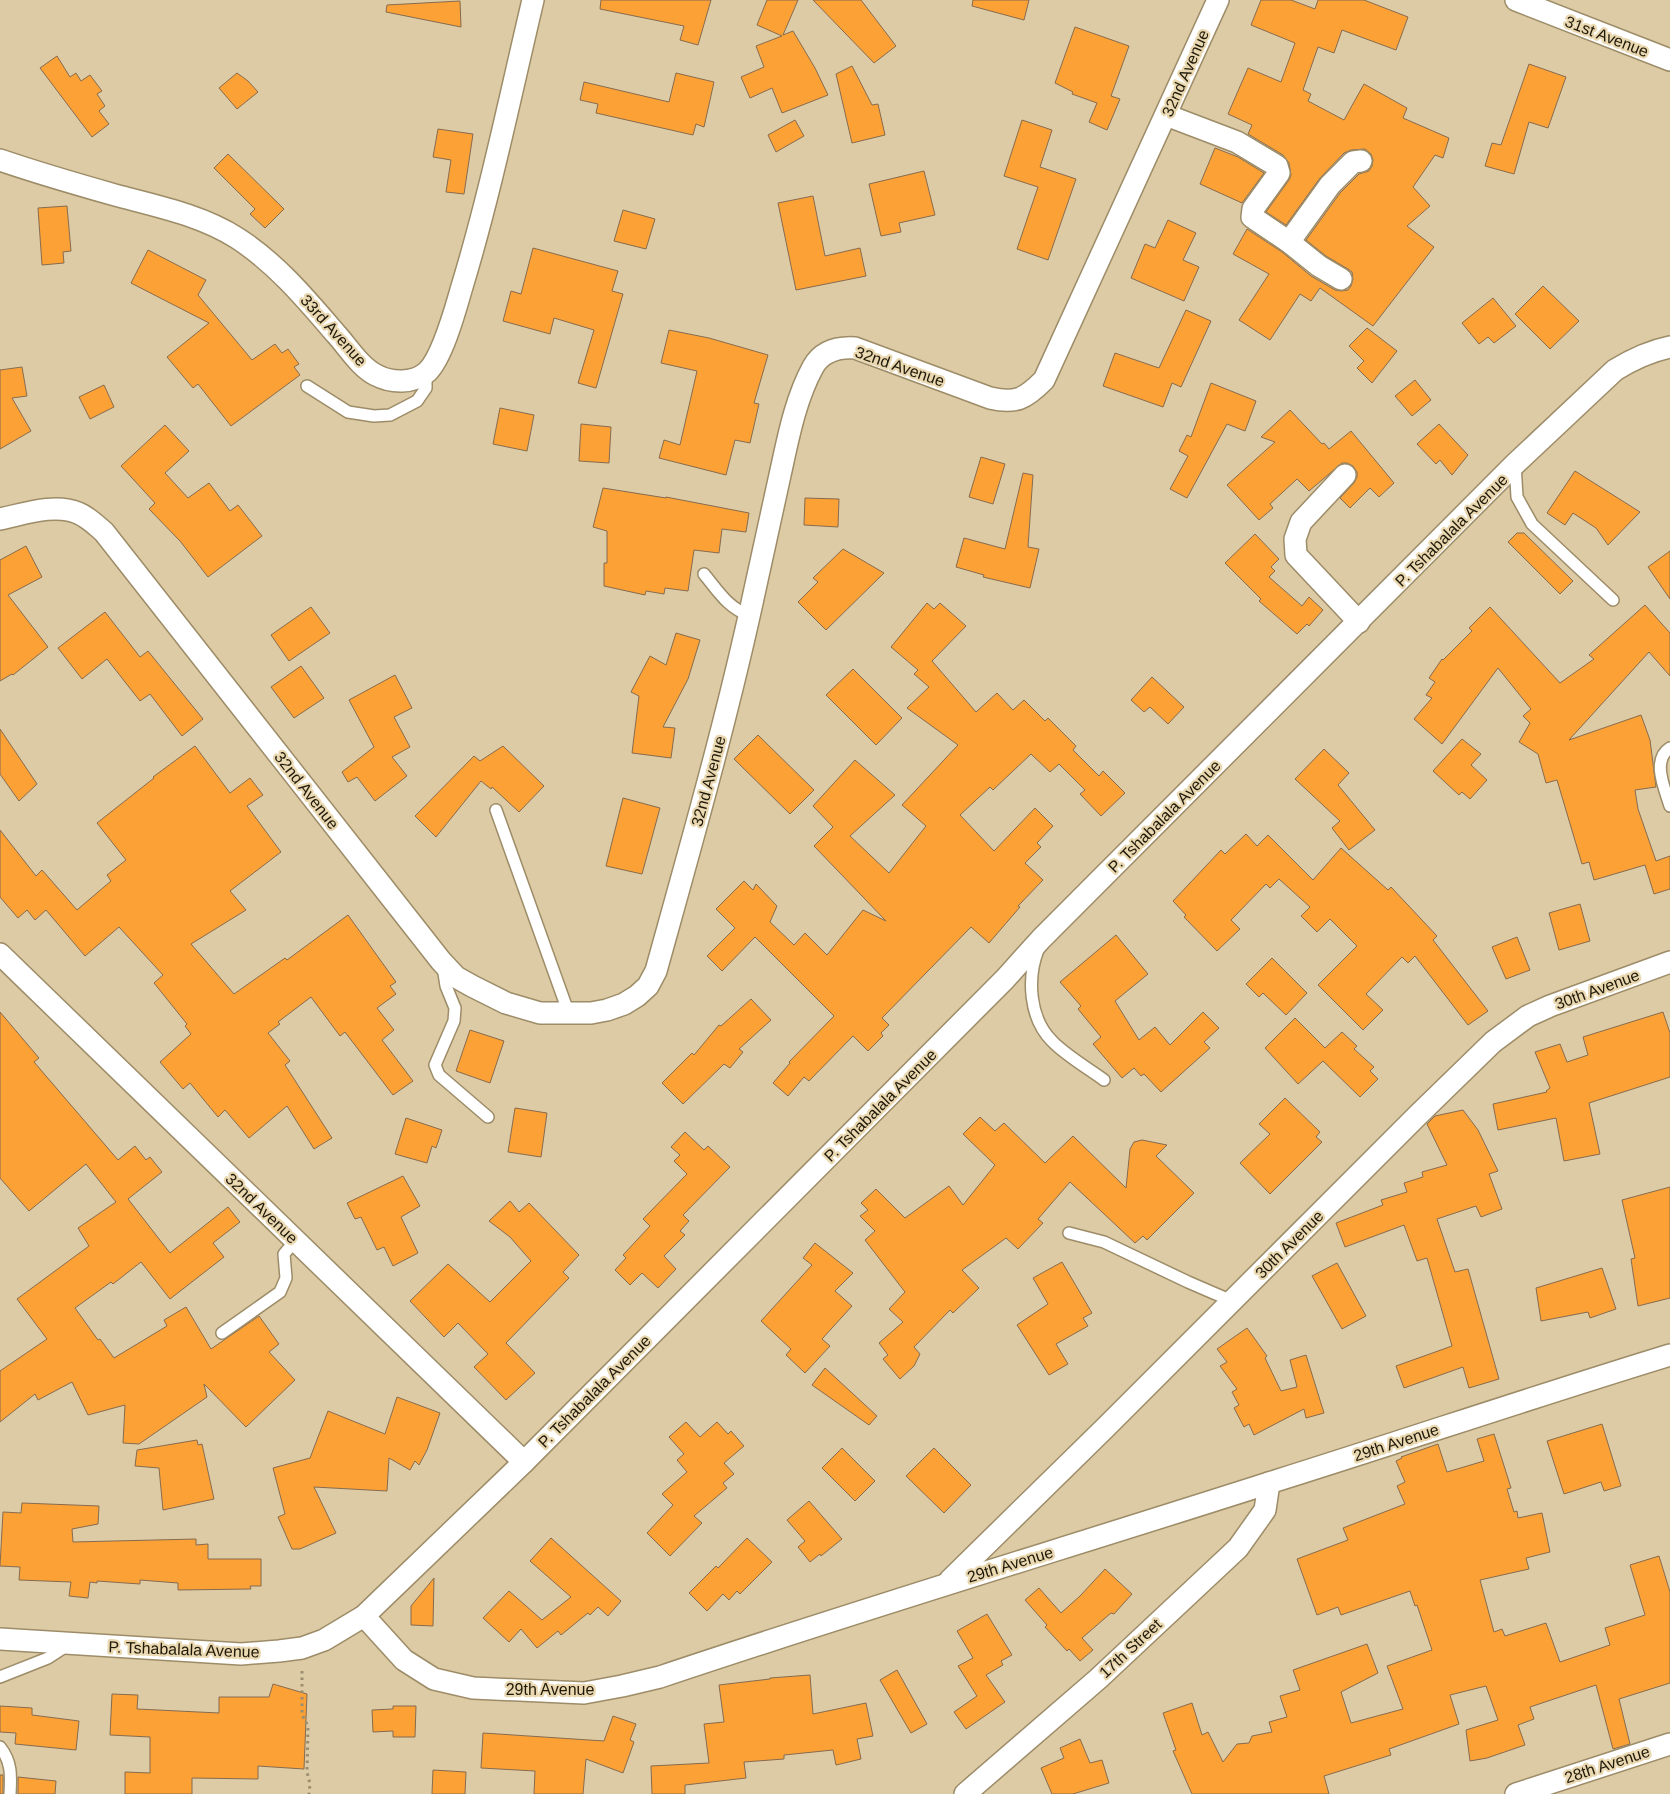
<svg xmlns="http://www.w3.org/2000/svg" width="1670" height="1794" font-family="Arial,sans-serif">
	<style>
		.building { fill: #fba135; stroke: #876b4f }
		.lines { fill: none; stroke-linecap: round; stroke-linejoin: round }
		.lane-casing { stroke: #9d8c68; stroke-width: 14 }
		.street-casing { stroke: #9d8c68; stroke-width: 24 }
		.path { stroke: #9b8d6f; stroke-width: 3; stroke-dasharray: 2.5 4; stroke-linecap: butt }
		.lane { stroke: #fff; stroke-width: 11 }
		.street { stroke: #fff; stroke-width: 21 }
		.labels { text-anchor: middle; stroke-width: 4.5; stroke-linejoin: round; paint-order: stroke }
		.street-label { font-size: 16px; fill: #1f190a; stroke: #ead8b1 }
	</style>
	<rect width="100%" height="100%" fill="#ddcba5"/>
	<g class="building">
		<polygon points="601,0 711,0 698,45 680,40 684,26 600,9"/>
		<polygon points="767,0 798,0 783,35 793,31 815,68 828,95 782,113 772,88 750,98 741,77 764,67 756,46 782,36 757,25"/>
		<polygon points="813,0 861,0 896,46 874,63"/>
		<polygon points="973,0 1029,0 1024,20 972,6"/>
		<polygon points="1261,0 1291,0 1315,9 1318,0 1364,0 1408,17 1396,50 1342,30 1334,53 1318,47 1303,90 1311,94 1308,101 1344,120 1364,84 1407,108 1403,118 1449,138 1443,158 1435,155 1413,187 1430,206 1407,226 1434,247 1373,326 1320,288 1311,301 1300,294 1270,340 1239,320 1269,274 1233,254 1247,229 1282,252 1311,276 1335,290 1341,291 1348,290 1351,286 1353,279 1352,272 1348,269 1326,256 1306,240 1340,193 1359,174 1369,171 1372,166 1373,160 1371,154 1365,149 1351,150 1344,153 1320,178 1286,225 1266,212 1289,180 1291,175 1289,163 1283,155 1248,134 1252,125 1228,114 1248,68 1281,82 1295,43 1251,25"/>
		<polygon points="460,1 461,27 386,12 387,5"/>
		<polygon points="1075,27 1129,46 1111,96 1120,99 1107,130 1089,122 1097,103 1072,94 1073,92 1055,83"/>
		<polygon points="57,56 70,77 76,73 81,81 90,75 102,91 97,94 105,106 99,111 109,124 92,137 40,68"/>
		<polygon points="1529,64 1566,77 1548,128 1529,122 1514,174 1485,166 1492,143 1501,145"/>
		<polygon points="852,66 872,105 878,104 885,135 852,143 836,74"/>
		<polygon points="237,73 248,81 258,92 237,109 219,88"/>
		<polygon points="676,73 714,82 704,127 696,124 693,135 596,113 598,104 580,100 584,82 669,102"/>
		<polygon points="795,120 804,136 776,152 768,135"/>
		<polygon points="1022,120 1052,130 1040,167 1076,179 1048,260 1017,249 1038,187 1004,176"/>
		<polygon points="438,129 473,134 464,194 446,192 451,160 433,157"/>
		<polygon points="1215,148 1238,157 1264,173 1242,203 1200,184"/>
		<polygon points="228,154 284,209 265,228 250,214 255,209 214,168"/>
		<polygon points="924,171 935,215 899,223 901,232 881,236 869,184"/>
		<polygon points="813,196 825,256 860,248 866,276 796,290 778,203"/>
		<polygon points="67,206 71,251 63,252 64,263 42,265 38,208"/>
		<polygon points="623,210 655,219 646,249 614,241"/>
		<polygon points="1168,220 1196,233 1183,260 1199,267 1184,301 1131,278 1145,244 1155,248"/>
		<polygon points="533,248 618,271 612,291 623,294 596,388 578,383 594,330 554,318 550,334 503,321 511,291 521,294"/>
		<polygon points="148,250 206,280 198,295 252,360 275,344 282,353 288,349 299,364 294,367 300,375 231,426 198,384 193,388 167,357 209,323 131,283"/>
		<polygon points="1543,286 1579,321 1550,349 1515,314"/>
		<polygon points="1493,298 1516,326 1494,343 1488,337 1479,344 1462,323"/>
		<polygon points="1186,310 1211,321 1181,387 1172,383 1163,407 1103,386 1115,353 1159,368"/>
		<polygon points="1367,328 1397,351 1372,383 1357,368 1364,361 1349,346"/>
		<polygon points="669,330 709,338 768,355 754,403 759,404 750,443 735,440 726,475 659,458 664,440 680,445 697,371 661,363"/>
		<polygon points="22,367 27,396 12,398 31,431 0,449 0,370"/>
		<polygon points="1415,380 1431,400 1412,416 1395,396"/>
		<polygon points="1211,383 1256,401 1245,431 1227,424 1187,498 1170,489 1188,456 1179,451 1187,435 1191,437"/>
		<polygon points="104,385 114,407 90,419 79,397"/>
		<polygon points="500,408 534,415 527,451 493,444"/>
		<polygon points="1290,410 1322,444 1324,443 1329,449 1351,431 1394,483 1379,497 1370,488 1350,508 1340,498 1354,483 1357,477 1357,472 1353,466 1347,463 1342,463 1309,491 1297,479 1270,504 1273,508 1259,520 1227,485 1275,442 1261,437"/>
		<polygon points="581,424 611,427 609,463 579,461"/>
		<polygon points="1439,424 1468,455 1452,475 1440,460 1436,464 1417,444"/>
		<polygon points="165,425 189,451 165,473 188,498 209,483 230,511 238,505 262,536 208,577 180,541 149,509 155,503 121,466"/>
		<polygon points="981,457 1005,464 993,504 969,497"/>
		<polygon points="1575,471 1640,512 1608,545 1596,528 1573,513 1565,525 1547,513"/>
		<polygon points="1023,473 1033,475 1028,547 1039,549 1030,588 983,577 984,575 956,567 964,538 1005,549"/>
		<polygon points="603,488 666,498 666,497 749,513 746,532 722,529 719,553 694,550 688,591 665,588 664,594 646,591 645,595 604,586 604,563 607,563 607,531 593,527"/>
		<polygon points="805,498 839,499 838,527 804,525"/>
		<polygon points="1517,533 1524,533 1573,581 1560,594 1508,542"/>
		<polygon points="1255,534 1279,559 1271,567 1275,571 1269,577 1302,606 1309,597 1323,610 1309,626 1307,624 1297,634 1259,601 1261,599 1225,563"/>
		<polygon points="26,546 42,577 8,595 48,647 13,675 12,674 0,681 0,560"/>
		<polygon points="843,549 884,573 826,630 798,602 818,582 813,578"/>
		<polygon points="1670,551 1670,599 1648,567"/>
		<polygon points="927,603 934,609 940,603 966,626 932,661 976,712 997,693 1013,710 1024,700 1045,721 1048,718 1076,746 1073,750 1099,776 1103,771 1125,793 1101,816 1080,794 1085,790 1059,764 1050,772 1031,754 993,790 990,787 960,815 994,851 1035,808 1053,826 1037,843 1041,847 1025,863 1043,880 1018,906 1020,907 989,943 971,927 882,1018 889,1025 881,1033 883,1036 868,1051 853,1036 809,1081 804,1077 788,1096 773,1083 790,1063 789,1062 834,1016 755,937 722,971 707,956 735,928 716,909 744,881 753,890 756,884 777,906 770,922 794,945 805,933 827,955 863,910 886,921 814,846 833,827 813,806 855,760 895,795 850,836 889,873 926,826 902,805 958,745 907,708 929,687 914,674 918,670 891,647"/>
		<polygon points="1645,605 1670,633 1670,676 1649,652 1569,740 1641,715 1650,740 1656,787 1635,790 1638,809 1656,861 1670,856 1670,889 1654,894 1645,865 1594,880 1589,862 1582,864 1557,780 1546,783 1538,754 1519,742 1530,723 1523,716 1531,709 1498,668 1442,744 1414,719 1432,698 1426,695 1435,682 1429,678 1442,659 1443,660 1472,631 1469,628 1490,607 1560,683 1594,659 1589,655"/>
		<polygon points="311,607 330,633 289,661 271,635"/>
		<polygon points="105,612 140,657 148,651 203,719 182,736 150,694 140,701 107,659 82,679 58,648"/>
		<polygon points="676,633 700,640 688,679 663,727 675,728 671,758 632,753 639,696 631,692 650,656 666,665"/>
		<polygon points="301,666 324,698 294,718 271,687"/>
		<polygon points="853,669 902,718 876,745 826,695"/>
		<polygon points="395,675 412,708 394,717 410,747 392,757 407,776 375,801 357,777 348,782 342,772 374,747 349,700"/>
		<polygon points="1152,677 1184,707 1168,724 1150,707 1144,712 1131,700"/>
		<polygon points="0,729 37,784 19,801 0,774"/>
		<polygon points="758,735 814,790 790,814 734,759"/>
		<polygon points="1462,739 1481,754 1471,765 1487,780 1470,799 1462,792 1459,795 1433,771"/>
		<polygon points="195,746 230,793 250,778 263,795 247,806 281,852 230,891 246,910 191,944 234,994 285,958 287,960 348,915 396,982 390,986 396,994 377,1008 394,1030 382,1040 413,1081 393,1095 345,1032 340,1036 311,997 278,1022 280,1024 268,1033 290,1061 285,1065 332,1138 314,1149 287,1106 249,1138 225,1110 218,1117 190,1083 183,1089 160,1062 191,1034 185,1026 187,1024 154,983 163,975 119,927 85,956 46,910 35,920 27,910 18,918 0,897 0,830 36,876 42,870 77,910 111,881 107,875 126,860 97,823 154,778 153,777"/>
		<polygon points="503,746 544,786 519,812 492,787 491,789 481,781 436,837 415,816 474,756 480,761"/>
		<polygon points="1324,749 1349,773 1338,785 1375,830 1349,850 1332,828 1340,821 1295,779"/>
		<polygon points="623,798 660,808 642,874 606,866"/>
		<polygon points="1246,834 1257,846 1268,835 1313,880 1341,848 1388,890 1391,887 1437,936 1433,940 1488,1011 1468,1025 1415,956 1408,963 1402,957 1366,994 1383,1010 1363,1030 1318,985 1357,946 1330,919 1317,932 1301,916 1310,907 1279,879 1270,888 1266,884 1231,920 1240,929 1217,951 1184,917 1186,915 1173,901 1221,850 1225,854"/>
		<polygon points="1580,904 1590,941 1559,950 1549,913"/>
		<polygon points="1116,935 1148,974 1115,1001 1139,1040 1155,1027 1170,1045 1203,1012 1219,1028 1204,1042 1210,1048 1161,1092 1144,1074 1141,1076 1134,1068 1122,1078 1093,1044 1101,1037 1078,1009 1081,1006 1060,982"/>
		<polygon points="1517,937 1530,970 1506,979 1492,947"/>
		<polygon points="1272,958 1307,993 1286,1015 1263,993 1259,997 1246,984"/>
		<polygon points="751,999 771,1020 739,1049 743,1052 730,1068 724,1064 683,1104 662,1083 692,1053 694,1055 719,1025 721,1026"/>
		<polygon points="0,1012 39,1058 34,1062 118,1160 135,1146 146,1160 150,1157 162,1172 128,1199 170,1253 228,1207 240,1222 213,1243 224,1257 170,1299 141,1262 113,1284 111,1282 75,1308 98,1340 100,1339 114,1358 167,1326 164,1320 186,1307 211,1349 259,1316 279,1344 269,1352 295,1380 246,1427 204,1384 207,1397 139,1444 123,1443 125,1405 88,1415 72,1382 38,1400 35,1394 0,1422 0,1371 47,1339 17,1299 89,1246 78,1228 116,1202 86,1164 29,1211 0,1178"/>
		<polygon points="1663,1012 1670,1033 1670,1077 1589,1103 1600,1154 1564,1161 1556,1118 1498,1130 1493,1104 1547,1092 1546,1091 1550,1088 1535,1052 1560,1044 1567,1062 1588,1055 1583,1037"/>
		<polygon points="1295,1018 1325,1048 1342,1032 1357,1046 1354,1049 1374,1067 1370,1071 1378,1079 1360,1097 1323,1061 1298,1084 1265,1048"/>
		<polygon points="470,1030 504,1041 490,1083 456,1071"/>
		<polygon points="1285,1098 1320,1132 1316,1137 1322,1142 1270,1194 1240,1163 1270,1134 1259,1124"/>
		<polygon points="515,1108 547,1113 541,1157 508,1152"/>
		<polygon points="1463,1110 1478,1130 1498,1171 1489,1174 1502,1209 1481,1217 1476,1206 1437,1219 1455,1272 1468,1269 1499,1379 1469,1388 1463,1367 1404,1388 1396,1366 1452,1346 1427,1258 1417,1261 1404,1225 1345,1247 1336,1223 1383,1205 1381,1200 1407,1192 1404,1183 1423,1177 1422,1172 1447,1165 1427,1124 1435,1116"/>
		<polygon points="980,1117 995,1131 1004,1123 1045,1163 1073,1136 1126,1188 1130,1149 1134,1142 1142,1140 1167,1145 1156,1156 1194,1193 1147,1240 1143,1236 1135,1243 1070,1182 1038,1219 1043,1223 1018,1249 1006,1238 962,1270 979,1288 953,1313 950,1310 914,1347 920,1354 914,1366 900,1379 883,1359 888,1355 879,1343 903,1322 889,1309 905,1292 865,1240 875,1231 860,1216 868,1210 861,1203 876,1189 905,1218 949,1186 963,1205 995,1165 963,1134"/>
		<polygon points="406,1118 442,1130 436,1148 432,1146 427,1163 395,1154"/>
		<polygon points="685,1132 704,1150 708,1146 730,1167 683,1215 689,1221 680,1231 685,1235 664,1256 676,1269 658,1288 642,1273 630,1285 615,1270 626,1258 623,1255 650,1226 643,1219 687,1174 674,1161 680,1155 671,1147"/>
		<polygon points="403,1176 420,1206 401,1217 418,1253 393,1266 384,1247 377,1250 361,1217 355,1219 347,1203"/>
		<polygon points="1670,1187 1670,1298 1638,1306 1631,1259 1635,1258 1622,1200"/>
		<polygon points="510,1201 519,1212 529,1203 579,1255 563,1272 569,1278 506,1343 535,1373 506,1400 474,1367 488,1354 458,1323 444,1337 410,1301 448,1264 490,1302 531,1261 510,1237 489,1221"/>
		<polygon points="815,1243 853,1273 835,1291 852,1306 822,1339 830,1346 805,1373 786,1355 791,1349 761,1321 812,1265 803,1258"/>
		<polygon points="1062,1262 1092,1313 1083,1318 1088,1326 1056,1344 1068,1364 1049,1375 1017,1325 1048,1304 1033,1278"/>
		<polygon points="1337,1263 1366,1316 1342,1329 1312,1276"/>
		<polygon points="1602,1268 1616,1309 1590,1318 1588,1312 1541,1321 1536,1288"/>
		<polygon points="1247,1328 1267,1356 1265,1358 1281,1391 1297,1387 1290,1360 1306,1355 1324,1413 1306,1418 1304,1409 1254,1435 1249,1424 1244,1427 1234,1408 1239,1405 1232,1392 1237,1389 1220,1366 1227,1362 1217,1349"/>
		<polygon points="825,1368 877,1416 869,1425 812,1385"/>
		<polygon points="397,1397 440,1413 427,1450 419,1465 415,1461 410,1470 389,1458 387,1491 314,1487 336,1533 300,1549 292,1549 278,1517 285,1514 273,1468 310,1458 328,1411 385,1434"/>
		<polygon points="686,1422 700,1437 717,1422 728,1434 731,1431 744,1446 724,1463 734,1474 723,1483 727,1488 694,1516 702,1523 670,1556 647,1533 673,1505 662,1494 687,1472 677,1460 684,1454 669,1437"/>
		<polygon points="1602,1424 1621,1486 1604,1491 1601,1482 1564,1494 1547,1441"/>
		<polygon points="1494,1434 1511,1488 1507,1489 1514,1512 1517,1511 1518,1518 1542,1513 1550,1552 1526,1558 1529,1569 1480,1580 1494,1632 1502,1629 1505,1636 1546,1623 1560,1662 1610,1645 1605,1628 1645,1615 1630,1565 1659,1556 1670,1592 1670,1683 1619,1699 1630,1744 1613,1749 1596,1685 1530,1707 1534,1719 1518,1725 1525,1745 1487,1758 1470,1761 1466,1730 1498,1720 1486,1686 1450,1695 1459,1724 1389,1749 1391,1755 1324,1776 1329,1794 1192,1794 1173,1751 1176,1750 1163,1713 1192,1703 1202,1735 1208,1732 1223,1762 1237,1744 1249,1743 1252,1736 1272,1732 1269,1722 1287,1717 1280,1696 1300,1690 1293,1670 1367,1644 1378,1673 1341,1692 1351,1723 1403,1709 1387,1666 1432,1650 1417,1605 1415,1606 1410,1591 1341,1615 1338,1607 1317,1615 1297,1559 1348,1540 1343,1528 1405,1504 1397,1486 1405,1482 1396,1461 1402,1458 1401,1457 1438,1444 1447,1472 1484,1461 1477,1439"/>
		<polygon points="197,1440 198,1445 202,1444 214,1499 163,1510 159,1468 135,1466 137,1450"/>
		<polygon points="842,1448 875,1481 855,1501 822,1468"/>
		<polygon points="934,1448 971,1485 944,1513 906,1476"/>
		<polygon points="809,1501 842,1539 821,1556 820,1554 810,1562 798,1547 805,1541 787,1520"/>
		<polygon points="22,1503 99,1506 98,1524 72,1529 73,1542 196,1539 196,1545 208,1544 208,1559 261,1559 261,1586 250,1586 251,1589 178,1590 178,1583 140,1580 140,1584 97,1581 97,1583 90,1582 88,1598 69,1596 71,1582 19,1580 20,1567 0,1566 3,1512 21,1513"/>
		<polygon points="551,1538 621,1601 608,1616 598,1607 590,1615 588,1613 561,1635 558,1631 537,1648 521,1629 509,1642 483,1618 509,1591 542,1620 571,1597 530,1561"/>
		<polygon points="747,1538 772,1562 740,1594 737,1591 729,1600 723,1594 707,1611 689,1593 716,1566 718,1568"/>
		<polygon points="1105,1569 1132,1594 1114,1614 1111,1613 1082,1638 1093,1650 1080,1661 1069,1649 1067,1651 1045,1627 1047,1625 1025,1600 1039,1588 1061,1613 1080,1596"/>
		<polygon points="434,1578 433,1626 411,1625 411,1606"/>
		<polygon points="987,1614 1012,1655 1001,1661 1003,1665 986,1675 1005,1702 966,1729 954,1712 977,1696 958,1666 973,1658 957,1631"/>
		<polygon points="897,1670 927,1724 911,1733 880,1680"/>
		<polygon points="810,1675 813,1714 866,1703 873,1736 857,1739 861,1759 836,1765 833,1750 784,1755 784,1759 744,1762 746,1778 685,1785 685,1794 652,1794 651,1766 709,1763 704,1724 724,1722 719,1685 770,1679 770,1678"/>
		<polygon points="273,1684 307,1694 304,1769 258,1766 258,1779 192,1778 192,1794 125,1794 125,1772 150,1773 150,1737 110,1735 112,1694 138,1695 137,1709 219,1713 219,1697 269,1697"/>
		<polygon points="0,1706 32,1708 32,1715 79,1721 76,1750 15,1744 16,1733 0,1732"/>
		<polygon points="393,1706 416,1706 415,1737 393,1737 393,1731 373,1732 372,1710 393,1709"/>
		<polygon points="613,1716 636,1724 630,1740 634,1742 623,1773 586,1759 583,1794 534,1794 535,1771 481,1768 483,1733 604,1741"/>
		<polygon points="1080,1739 1090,1763 1102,1760 1109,1783 1073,1794 1052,1794 1041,1768 1064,1758 1060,1748"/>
		<polygon points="433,1770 466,1772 465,1794 432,1794"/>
		<rect x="0" y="1775" width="3" height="19"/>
		<polygon points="18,1777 56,1781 55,1794 18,1794"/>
	</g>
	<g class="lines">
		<g class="lane-casing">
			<g id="lane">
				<polyline points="307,386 348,412 374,416 390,415 417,401 426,388 426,373"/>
				<polyline points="1515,464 1517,497 1532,524 1613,600"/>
				<path d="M704,574C718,591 728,608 749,615"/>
				<path d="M1670,748C1651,760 1665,789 1670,806"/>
				<polyline points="496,810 569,1014"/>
				<path d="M1038,950C1027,978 1029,1018 1052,1041C1064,1054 1089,1069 1104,1080"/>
				<polyline points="443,967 446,986 455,1008 454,1021 435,1065 439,1075 488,1117"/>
				<polyline points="1069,1233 1104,1242 1188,1282 1232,1301"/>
				<polyline points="222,1333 280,1292 286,1278 284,1254 295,1241"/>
				<polyline points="0,1677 48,1658 68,1645"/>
				<path d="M0,1747C12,1762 11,1776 10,1794"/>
			</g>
		</g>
		<g class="street-casing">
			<g id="street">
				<polyline points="1516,0 1670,60"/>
				<polyline points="1166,115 1237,142 1277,166 1279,173 1253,209 1252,217 1289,242 1319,266 1341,279"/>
				<path d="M0,160C38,173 76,184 115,195C156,206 201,215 237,238C276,263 306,299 336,334C348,347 360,367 376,375C391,383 413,384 427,372C442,358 455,311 461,290C490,195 510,97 533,0"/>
				<polyline points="1289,242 1330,185 1353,162 1361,161"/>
				<polyline points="1345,475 1301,522 1295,539 1296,555 1359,622"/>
				<path d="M0,519C24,514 55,503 78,513C88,517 96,525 104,532L441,961L456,977L472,986L506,1003L540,1013H591L607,1010L624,1004L637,996L648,986L656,971C689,852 723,733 750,612C760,567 770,521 780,475C788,439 795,400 813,367C822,351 838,347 855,348L990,398C1016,404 1025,399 1044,380L1218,0"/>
				<polyline points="0,954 524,1462"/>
				<polyline points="950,1580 1105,1428 1418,1115 1493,1042 1528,1016 1550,1006 1670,962"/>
				<path d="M364,1616L404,1660L434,1679L473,1688L584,1693L622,1686L660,1677C862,1609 1066,1548 1269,1483C1403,1441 1536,1396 1670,1355"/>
				<path d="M0,1639L241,1654L279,1651L302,1648L324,1640L364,1616L524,1462L1005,979L1041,939L1515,464L1615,370C1633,359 1650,351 1670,347"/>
				<polyline points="965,1794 1098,1679 1238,1548 1265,1510 1269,1483"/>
				<polyline points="1516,1794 1670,1744"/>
			</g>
		</g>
		<polyline class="path" points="302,1671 302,1715 308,1726 307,1772 310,1784 309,1794"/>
		<use href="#lane" class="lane"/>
		<use href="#street" class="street"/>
	</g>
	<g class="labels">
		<g class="street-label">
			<text transform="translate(1607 36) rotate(21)" y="6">31st Avenue</text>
			<text transform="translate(1185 73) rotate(-66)" y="6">32nd Avenue</text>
			<text transform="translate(334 330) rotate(48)" y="6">33rd Avenue</text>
			<text transform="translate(900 366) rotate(19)" y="6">32nd Avenue</text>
			<text transform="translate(1451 530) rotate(-45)" y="6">P. Tshabalala Avenue</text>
			<text transform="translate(708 781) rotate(-75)" y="6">32nd Avenue</text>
			<text transform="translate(307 790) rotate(52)" y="6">32nd Avenue</text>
			<text transform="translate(1164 816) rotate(-45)" y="6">P. Tshabalala Avenue</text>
			<text transform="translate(1597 989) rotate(-20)" y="6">30th Avenue</text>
			<text transform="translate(880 1105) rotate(-45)" y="6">P. Tshabalala Avenue</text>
			<text transform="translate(262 1208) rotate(44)" y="6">32nd Avenue</text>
			<text transform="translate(1289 1244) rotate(-45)" y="6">30th Avenue</text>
			<text transform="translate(594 1391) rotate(-45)" y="6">P. Tshabalala Avenue</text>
			<text transform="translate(1396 1442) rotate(-18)" y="6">29th Avenue</text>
			<text transform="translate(1010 1564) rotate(-17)" y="6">29th Avenue</text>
			<text transform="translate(1130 1648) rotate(-43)" y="6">17th Street</text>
			<text transform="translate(184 1649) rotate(2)" y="6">P. Tshabalala Avenue</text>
			<text x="550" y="1695">29th Avenue</text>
			<text transform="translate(1607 1764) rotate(-18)" y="6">28th Avenue</text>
		</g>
	</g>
</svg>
